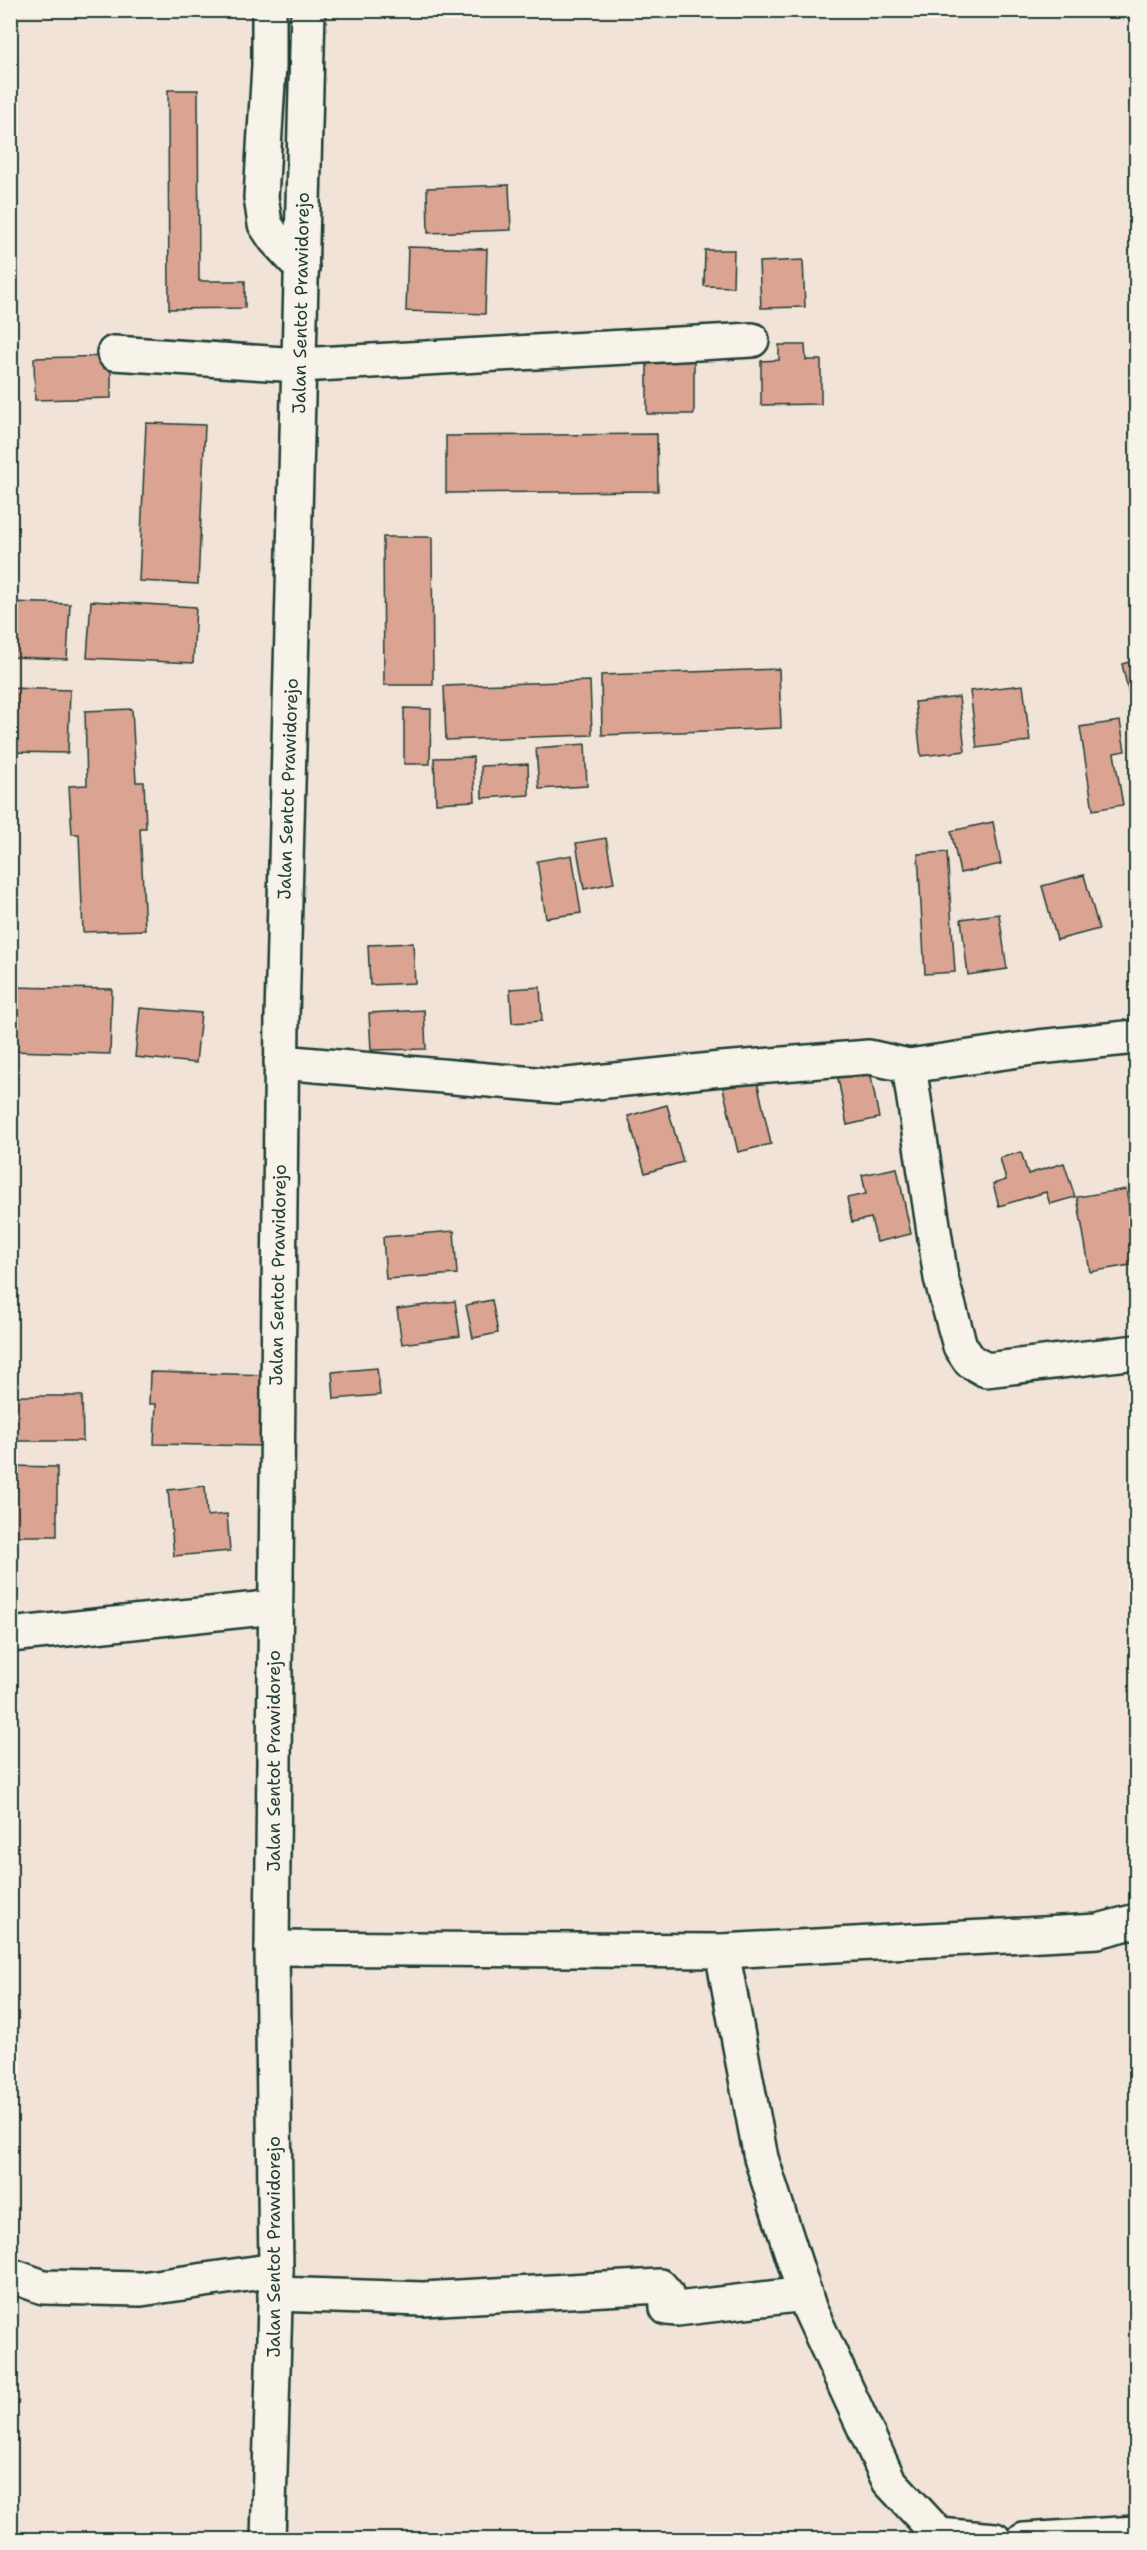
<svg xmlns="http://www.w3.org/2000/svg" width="1147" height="2550" font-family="'Shantell Sans',sans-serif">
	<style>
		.building { fill: #daa392; stroke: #1f3d34; stroke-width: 1.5 }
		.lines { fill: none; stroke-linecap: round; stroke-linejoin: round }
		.minor-casing { stroke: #1f3d34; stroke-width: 38 }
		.major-casing { stroke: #1f3d34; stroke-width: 38 }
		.minor { stroke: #f7f3e8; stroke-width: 33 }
		.major { stroke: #f7f3e8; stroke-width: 33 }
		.labels { text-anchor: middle; stroke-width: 4.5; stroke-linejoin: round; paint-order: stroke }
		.street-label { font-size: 18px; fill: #1f3d34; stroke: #f7f3e8 }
	</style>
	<rect width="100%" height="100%" fill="#f1e3d7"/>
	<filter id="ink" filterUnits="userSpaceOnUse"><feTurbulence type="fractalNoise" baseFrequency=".0167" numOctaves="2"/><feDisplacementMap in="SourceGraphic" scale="12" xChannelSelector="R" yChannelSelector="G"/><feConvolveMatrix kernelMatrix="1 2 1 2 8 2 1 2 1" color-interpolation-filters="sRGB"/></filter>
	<g filter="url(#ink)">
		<g class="building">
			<polygon points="168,90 198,90 199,281 245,281 245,308 169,309"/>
			<polygon points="509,185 511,230 428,233 427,188"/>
			<polygon points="408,247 487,249 485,314 406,311"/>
			<polygon points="705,250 734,250 733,287 704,286"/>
			<polygon points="803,260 805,307 761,308 759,262"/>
			<polygon points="779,345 805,345 806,360 821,360 821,404 761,405 761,361 779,360"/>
			<polygon points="694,353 694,414 647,414 647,354"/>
			<polygon points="111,356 111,398 35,400 34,358"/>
			<polygon points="146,423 205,425 198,584 139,581"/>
			<polygon points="657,434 658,491 446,493 446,436"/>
			<polygon points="383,537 432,537 433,685 384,685"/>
			<polygon points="91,601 196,607 193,663 87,658"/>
			<polygon points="10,602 70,604 67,659 10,657"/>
			<polygon points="1136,660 1136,725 1122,664"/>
			<polygon points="779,669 781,728 602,735 601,675"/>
			<polygon points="590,681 592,735 446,740 444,686"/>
			<polygon points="1023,685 1030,741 977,748 970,691"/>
			<polygon points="10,688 70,690 68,753 10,752"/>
			<polygon points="959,697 965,751 921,756 915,702"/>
			<polygon points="404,708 431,709 430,764 404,764"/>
			<polygon points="132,709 136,782 144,782 146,828 140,828 145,930 83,932 79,834 72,834 69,786 87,785 85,711"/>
			<polygon points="1120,721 1125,751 1114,753 1123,805 1093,810 1080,727"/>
			<polygon points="585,744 587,786 539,789 536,748"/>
			<polygon points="473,757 475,801 436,803 434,758"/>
			<polygon points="528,764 529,795 482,798 481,766"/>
			<polygon points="993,822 1001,864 960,873 951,831"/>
			<polygon points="606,838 614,883 584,889 576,843"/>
			<polygon points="947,852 955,972 925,974 918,854"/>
			<polygon points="572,855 581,913 546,918 537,861"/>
			<polygon points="1084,875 1099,929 1057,940 1042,886"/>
			<polygon points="999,914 1007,969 968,975 961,919"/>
			<polygon points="413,943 415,983 370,985 368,945"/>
			<polygon points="10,987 112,989 110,1054 10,1051"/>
			<polygon points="540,987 542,1021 512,1023 510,989"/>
			<polygon points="140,1008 201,1013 196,1063 135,1057"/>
			<polygon points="424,1010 426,1049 371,1050 369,1013"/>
			<polygon points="869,1066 879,1118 847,1125 837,1073"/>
			<polygon points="757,1081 771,1144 738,1152 723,1088"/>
			<polygon points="667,1105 683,1162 645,1173 628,1116"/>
			<polygon points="1021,1152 1028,1174 1064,1163 1075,1197 1050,1204 1046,1192 999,1206 993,1184 1006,1180 1000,1158"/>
			<polygon points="897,1168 911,1234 877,1242 871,1218 852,1222 847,1198 866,1194 862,1175"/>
			<polygon points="1126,1189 1136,1250 1136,1264 1090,1272 1077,1197"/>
			<polygon points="454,1231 457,1274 386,1279 383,1237"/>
			<polygon points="492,1300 498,1333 473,1338 466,1305"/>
			<polygon points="455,1301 460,1336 402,1344 397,1309"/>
			<polygon points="377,1368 380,1395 334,1399 332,1372"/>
			<polygon points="150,1372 270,1375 268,1446 154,1444 156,1404 149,1404"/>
			<polygon points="10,1396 82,1396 83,1441 10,1441"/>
			<polygon points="10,1466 57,1467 57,1536 10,1536"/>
			<polygon points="205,1486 207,1516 227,1514 230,1551 174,1556 168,1490"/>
		</g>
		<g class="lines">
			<g class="minor-casing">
				<g id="minor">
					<polyline points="269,10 269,66 261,197 265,224 275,239 302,268"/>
					<polyline points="114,353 299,365 752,340"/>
					<polyline points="281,1062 558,1086 721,1069 869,1057 909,1066 941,1278 960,1346 970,1361 986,1370 1136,1352"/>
					<polyline points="909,1066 1039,1047 1136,1037"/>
					<polyline points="10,1635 275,1607"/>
					<polyline points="722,1951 761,2158 810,2310 889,2481 939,2535 995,2540"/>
					<polyline points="10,2275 43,2287 141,2289 276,2270"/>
					<polyline points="275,2294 423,2299 660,2286 666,2293 667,2308 677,2309 805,2294"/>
					<polyline points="1024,2540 1136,2533"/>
				</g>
			</g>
			<g class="major-casing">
				<g id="major">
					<polyline points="272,1948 722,1951 1098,1931 1136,1921"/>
					<polyline points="268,2540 276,2270 272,1948 282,1017 308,10"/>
				</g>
			</g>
			<use href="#minor" class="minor"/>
			<use href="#major" class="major"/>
		</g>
	</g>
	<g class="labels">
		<g class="street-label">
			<text transform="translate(301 303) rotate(-89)" y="6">Jalan Sentot Prawidorejo</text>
			<text transform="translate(288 789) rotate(-88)" y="6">Jalan Sentot Prawidorejo</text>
			<text transform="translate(278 1275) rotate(-89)" y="6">Jalan Sentot Prawidorejo</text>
			<text transform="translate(274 1761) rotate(-90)" y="6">Jalan Sentot Prawidorejo</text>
			<text transform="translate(274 2247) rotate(-90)" y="6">Jalan Sentot Prawidorejo</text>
		</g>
	</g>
	<rect width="1147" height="2550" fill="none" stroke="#f7f3e8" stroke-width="36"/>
	<rect x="18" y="18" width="1111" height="2514" fill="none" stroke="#1f3d34" stroke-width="2" filter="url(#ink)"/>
</svg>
